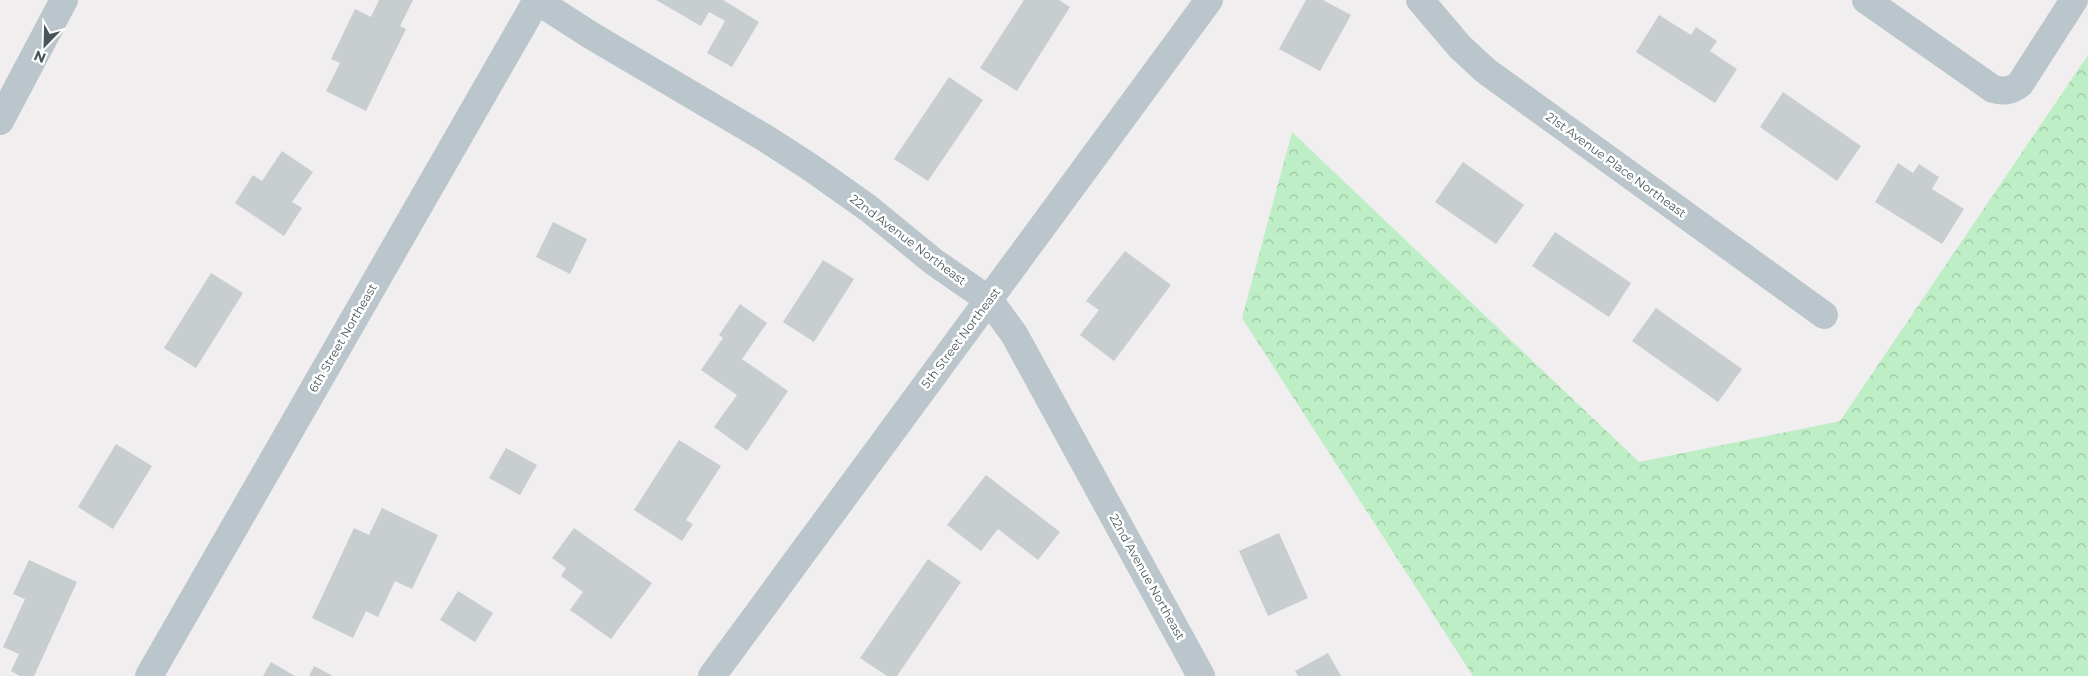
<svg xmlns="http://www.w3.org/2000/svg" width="2088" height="676" font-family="Montserrat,sans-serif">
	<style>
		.forest { fill: url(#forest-crowns) }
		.building { fill: #c8cdd0 }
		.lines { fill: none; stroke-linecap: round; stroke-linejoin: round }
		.minor { stroke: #bac6cb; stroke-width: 28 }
		.labels { text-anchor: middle; stroke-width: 5; stroke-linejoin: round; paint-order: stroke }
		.street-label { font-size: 12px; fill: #47565b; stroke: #fff }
	</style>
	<defs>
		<pattern id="forest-crowns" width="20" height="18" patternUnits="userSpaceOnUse" patternTransform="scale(1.25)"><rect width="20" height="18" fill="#beeec5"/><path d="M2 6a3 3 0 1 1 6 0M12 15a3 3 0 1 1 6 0" fill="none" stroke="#9cc4a3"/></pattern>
	</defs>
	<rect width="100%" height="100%" fill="#f1eeef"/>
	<polygon class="forest" points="2088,55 2088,676 1473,676 1242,318 1292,132 1639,462 1840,421"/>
	<g class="building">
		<polygon points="379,0 413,0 400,26 406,29 366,111 326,91 340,63 331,59 355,9 371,17"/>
		<polygon points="656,0 723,0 759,22 732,67 707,53 725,21 709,12 701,26"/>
		<polygon points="1024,0 1059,0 1070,7 1017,91 980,68"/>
		<polygon points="1306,0 1323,0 1351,15 1320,71 1279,49"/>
		<polygon points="1659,15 1691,35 1696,27 1717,41 1710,51 1737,69 1715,103 1636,52"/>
		<polygon points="949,77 983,100 928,181 894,159"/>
		<polygon points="1783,92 1861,146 1837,181 1760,127"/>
		<polygon points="282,151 313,172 292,202 302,208 284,236 235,203 253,175 262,181"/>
		<polygon points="1463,162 1524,205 1496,244 1435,202"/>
		<polygon points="1898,163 1913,173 1919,164 1939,177 1932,189 1964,209 1942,244 1875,202"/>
		<polygon points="553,222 587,239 570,274 536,257"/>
		<polygon points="1555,232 1631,283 1609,317 1532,266"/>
		<polygon points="1125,251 1171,285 1114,361 1080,335 1099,310 1086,301"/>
		<polygon points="823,260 854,279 814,342 783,322"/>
		<polygon points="211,273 243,293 196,368 164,348"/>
		<polygon points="740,304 767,323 742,359 788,391 747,451 714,427 737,395 701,370 723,338 719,335"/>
		<polygon points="1656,308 1742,369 1718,402 1632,341"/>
		<polygon points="679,440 721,466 686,520 693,524 682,541 634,510"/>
		<polygon points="116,444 152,466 113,529 78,507"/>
		<polygon points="506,448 537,465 520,495 489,478"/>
		<polygon points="986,475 1060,532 1038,560 998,529 981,551 947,525"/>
		<polygon points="382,508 438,535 412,589 395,581 378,617 366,611 353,638 312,618 354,528 369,535"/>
		<polygon points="574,528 652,583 611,639 570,610 583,592 561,576 566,568 552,558"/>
		<polygon points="1279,533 1308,598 1268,616 1239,551"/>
		<polygon points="928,559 961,582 897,676 887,676 860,658"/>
		<polygon points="29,560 77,582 34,676 20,676 11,671 19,654 3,647 25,599 13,594"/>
		<polygon points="458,591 493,613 475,642 440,620"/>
		<polygon points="1328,653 1341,676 1298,676 1295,671"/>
		<polygon points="271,662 295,676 263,676"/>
		<polygon points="314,666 333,676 309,676"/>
	</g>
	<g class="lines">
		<g class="minor">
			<polyline points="536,0 592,36 765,138 810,167 868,208 934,262 989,300 1014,334 1201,676"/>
			<polyline points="1420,0 1460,47 1486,71 1824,315"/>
			<path d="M1866,0L1993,89C2004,92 2011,91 2020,84L2074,0"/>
			<polyline points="0,121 64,0"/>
			<polyline points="149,676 537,0"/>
			<polyline points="712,676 1209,0"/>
		</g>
	</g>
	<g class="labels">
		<g class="street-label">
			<text transform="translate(1616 165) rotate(36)" y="4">21st Avenue Place Northeast</text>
			<text transform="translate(908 240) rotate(37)" y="4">22nd Avenue Northeast</text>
			<text transform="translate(343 338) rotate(-60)" y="4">6th Street Northeast</text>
			<text transform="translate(961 338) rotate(-53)" y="4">5th Street Northeast</text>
			<text transform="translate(1147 577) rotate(61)" y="4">22nd Avenue Northeast</text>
		</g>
	</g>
	<g transform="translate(45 45) rotate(203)" stroke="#ffffff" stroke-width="4" paint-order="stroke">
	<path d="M0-4L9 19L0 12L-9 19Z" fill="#47565b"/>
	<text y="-8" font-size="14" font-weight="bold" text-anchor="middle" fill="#47565b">N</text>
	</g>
</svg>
